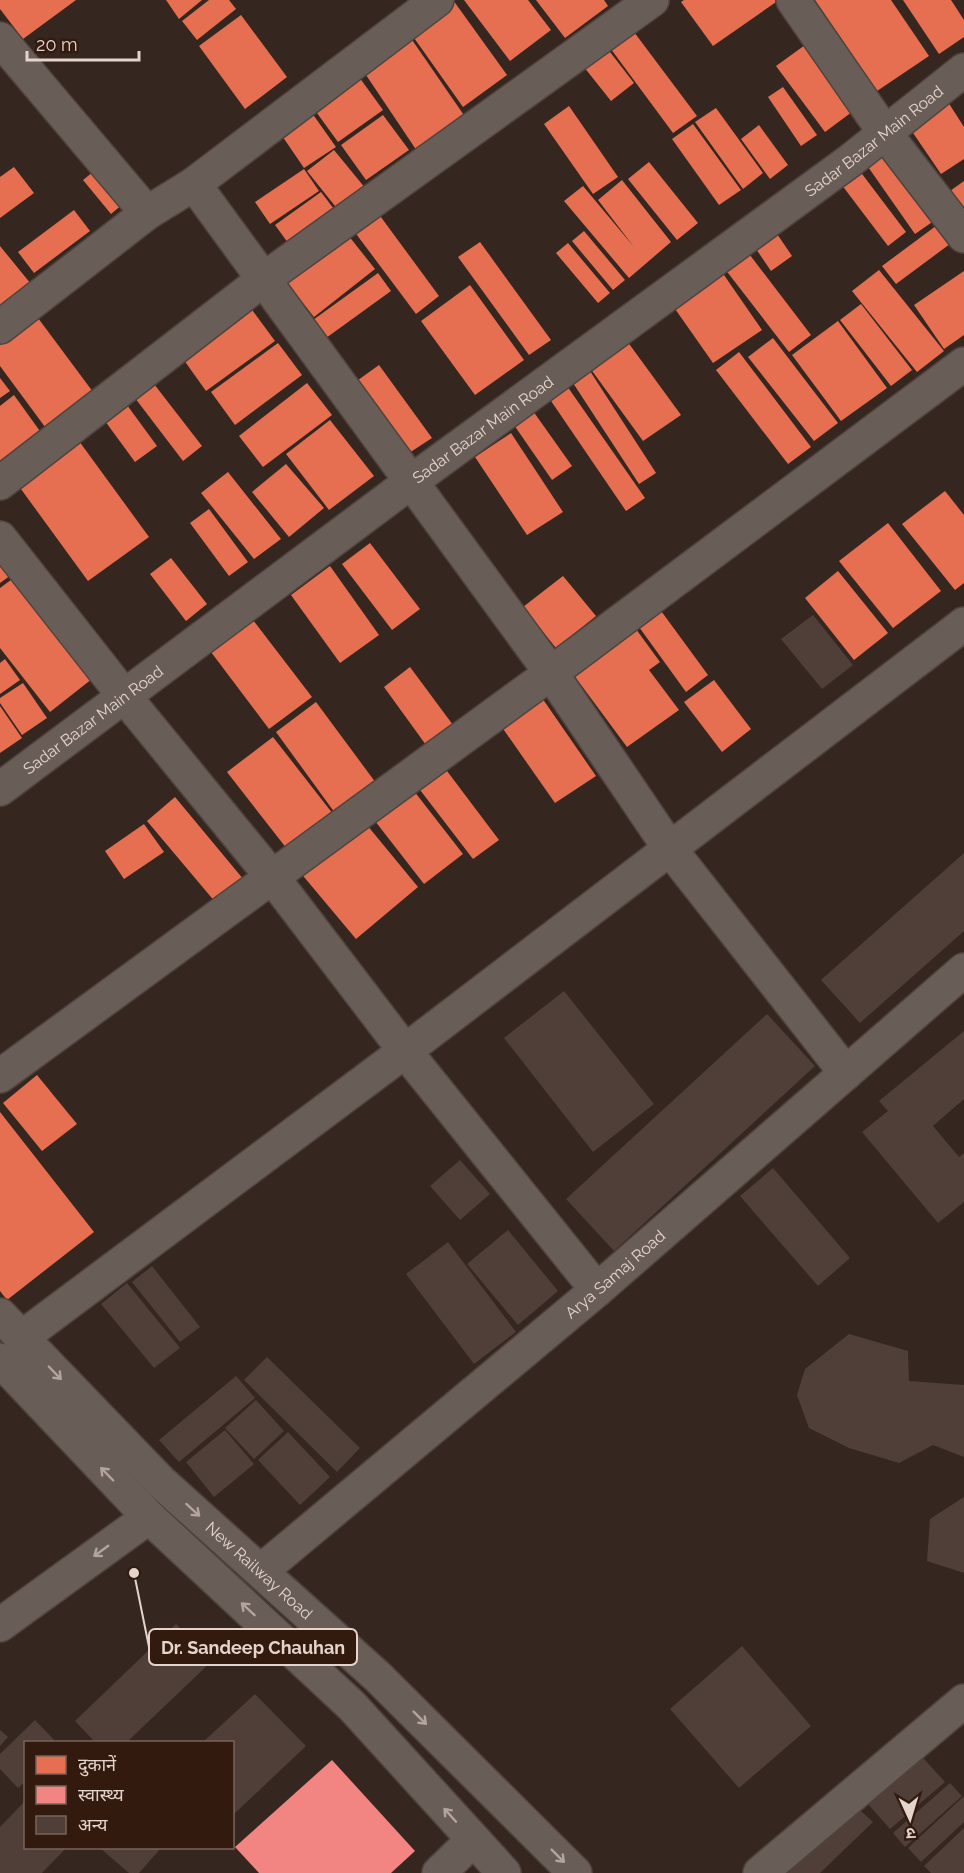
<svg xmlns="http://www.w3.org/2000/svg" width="964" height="1873" font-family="Raleway,'Noto Sans Devanagari',sans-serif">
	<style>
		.shops { fill: #e76f51 }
		.health { fill: #f28482 }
		.building { fill: #503f38 }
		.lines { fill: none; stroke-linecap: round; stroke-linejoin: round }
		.street-casing { stroke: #50433e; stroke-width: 36 }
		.secondary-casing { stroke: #50433e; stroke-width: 36 }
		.street { stroke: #695d57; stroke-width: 33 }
		.secondary { stroke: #695d57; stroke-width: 33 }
		.oneway { stroke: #b3a49d }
		.labels { text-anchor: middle; stroke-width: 6; stroke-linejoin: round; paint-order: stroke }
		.street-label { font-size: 16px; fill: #e5d4cc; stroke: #321a0f }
		.leader { fill: none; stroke: #e5d4cc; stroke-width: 2 }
		.callout-dot { fill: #e5d4cc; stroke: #321a0f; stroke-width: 2 }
		.callout { fill: #321a0f; stroke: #e5d4cc; stroke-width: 2 }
		.callout-label { font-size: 18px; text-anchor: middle; font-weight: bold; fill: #e5d4cc }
	</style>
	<rect width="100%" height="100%" fill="#352620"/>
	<g class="shops">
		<polygon points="0,0 76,0 23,39 0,9"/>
		<polygon points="166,0 202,0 179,19"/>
		<polygon points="209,0 229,0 236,9 197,40 182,21"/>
		<polygon points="453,0 507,75 463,107 407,28"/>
		<polygon points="464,0 528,0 551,30 510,61"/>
		<polygon points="536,0 604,0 608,6 565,38"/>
		<polygon points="684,0 779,0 713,46 681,2"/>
		<polygon points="815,0 891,0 929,56 877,91"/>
		<polygon points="903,0 951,0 964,20 964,37 939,54"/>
		<polygon points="241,15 287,77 245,109 199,46"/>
		<polygon points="625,20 697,116 673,133 602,37"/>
		<polygon points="408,34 470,124 421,157 360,66"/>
		<polygon points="600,39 634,83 611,101 576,57"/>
		<polygon points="812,40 860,106 825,132 776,66"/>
		<polygon points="354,70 383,110 338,142 309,102"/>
		<polygon points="783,87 817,135 801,146 768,97"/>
		<polygon points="948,102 964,127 964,159 941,174 909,127"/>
		<polygon points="307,106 336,147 304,168 276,127"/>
		<polygon points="569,106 618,177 593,194 544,124"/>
		<polygon points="716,108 763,173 743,189 695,122"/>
		<polygon points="383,115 409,150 366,180 341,145"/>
		<polygon points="693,124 741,190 719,205 672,139"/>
		<polygon points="759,125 788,165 770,179 741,139"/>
		<polygon points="888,148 938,218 915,234 866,164"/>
		<polygon points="334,150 366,189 339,211 307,171"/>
		<polygon points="649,162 698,223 677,240 628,179"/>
		<polygon points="853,162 906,232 888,246 835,176"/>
		<polygon points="103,164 130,198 111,214 83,180"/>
		<polygon points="14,167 34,193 0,218 0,177"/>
		<polygon points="304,169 319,191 270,224 255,202"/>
		<polygon points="622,180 671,242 629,278 564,201 583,186 634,247 598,200"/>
		<polygon points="964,181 964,207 962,209 950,191"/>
		<polygon points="321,192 337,213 291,247 275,225"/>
		<polygon points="375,209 439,296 416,314 351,227"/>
		<polygon points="74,210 90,231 34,273 18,252"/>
		<polygon points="944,220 958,238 896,284 882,266"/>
		<polygon points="771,225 792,256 771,271 750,240"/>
		<polygon points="344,230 375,269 314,317 283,278"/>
		<polygon points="584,231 625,280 613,290 572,241"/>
		<polygon points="480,242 551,340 529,355 458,257"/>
		<polygon points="740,242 811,335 789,352 718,260"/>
		<polygon points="568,243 610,293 598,303 556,253"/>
		<polygon points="0,246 31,284 0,309"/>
		<polygon points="715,262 762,330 713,363 666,296"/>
		<polygon points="879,270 944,351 917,372 852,291"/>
		<polygon points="964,271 964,335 944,349 914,305"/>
		<polygon points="378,273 391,291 326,338 313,320"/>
		<polygon points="470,285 524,360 475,395 421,321"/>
		<polygon points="861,304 912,370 891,386 840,320"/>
		<polygon points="250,307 275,341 206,391 181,356"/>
		<polygon points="38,318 96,396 48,431 0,366 0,345"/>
		<polygon points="838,321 887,388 841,421 792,355"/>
		<polygon points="773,338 838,423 814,441 748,357"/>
		<polygon points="627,341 681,415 643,441 590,368"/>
		<polygon points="278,343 302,375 235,425 211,392"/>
		<polygon points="739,352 811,447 788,464 716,370"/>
		<polygon points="379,365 432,438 406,455 354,383"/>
		<polygon points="590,371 656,473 639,484 573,383"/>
		<polygon points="0,378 10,391 0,398"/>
		<polygon points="307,383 332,415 263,467 239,436"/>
		<polygon points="154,384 202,446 183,461 135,398"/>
		<polygon points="567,386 645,498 626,511 549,398"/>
		<polygon points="14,395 42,434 0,465 0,406"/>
		<polygon points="127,405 157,446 135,462 105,421"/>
		<polygon points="533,411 572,466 552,480 514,425"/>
		<polygon points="330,420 374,476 329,510 286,454"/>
		<polygon points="511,433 563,512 527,535 475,457"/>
		<polygon points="79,441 149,537 88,581 18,485"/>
		<polygon points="286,464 324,508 289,537 252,492"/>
		<polygon points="228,472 281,539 254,559 201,493"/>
		<polygon points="945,491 964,515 964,583 955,590 902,524"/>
		<polygon points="209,509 248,562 229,576 190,523"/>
		<polygon points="888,523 941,591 893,628 839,561"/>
		<polygon points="370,543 420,609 392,630 342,564"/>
		<polygon points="0,546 18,570 0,583"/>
		<polygon points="171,558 207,604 186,621 150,574"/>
		<polygon points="330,566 379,635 340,663 291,595"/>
		<polygon points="838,571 888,633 854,660 805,598"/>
		<polygon points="19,574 97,675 50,712 0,648 0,588"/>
		<polygon points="563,576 596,616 556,648 523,607"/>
		<polygon points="656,604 708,675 686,692 634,620"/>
		<polygon points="253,620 312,697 269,729 211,652"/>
		<polygon points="633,625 660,662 649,670 679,710 627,747 570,670"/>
		<polygon points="5,659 20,680 0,694 0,663"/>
		<polygon points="410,667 453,725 426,745 384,687"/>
		<polygon points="714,680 751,729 722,752 684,702"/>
		<polygon points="23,683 47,718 22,735 0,703 0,698"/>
		<polygon points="540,695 596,776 555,803 499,723"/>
		<polygon points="316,702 376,783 335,813 276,732"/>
		<polygon points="0,706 22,738 0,753"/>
		<polygon points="273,737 333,814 287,849 227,772"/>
		<polygon points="444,767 499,840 473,859 417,786"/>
		<polygon points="414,791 463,854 424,884 375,821"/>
		<polygon points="175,797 244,880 216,903 147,821"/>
		<polygon points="362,819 418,887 356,939 299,871"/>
		<polygon points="144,824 164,852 124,879 105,851"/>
		<polygon points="37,1075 77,1124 42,1151 3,1103"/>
		<polygon points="0,1112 94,1232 7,1300 0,1291"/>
	</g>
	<polygon class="health" points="332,1760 415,1851 391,1873 259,1873 235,1847"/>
	<g class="building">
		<polygon points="813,615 853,665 822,689 781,639"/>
		<polygon points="964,853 964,931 860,1023 821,980"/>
		<polygon points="564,991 654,1104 593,1152 504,1038"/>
		<polygon points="767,1014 815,1066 614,1251 566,1199"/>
		<polygon points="964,1031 964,1099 933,1126 959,1157 964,1153 964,1202 938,1223 862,1132 888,1111 879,1101"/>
		<polygon points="460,1160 490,1194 460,1220 430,1186"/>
		<polygon points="773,1168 850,1258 818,1286 740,1196"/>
		<polygon points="508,1230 558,1291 518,1325 467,1264"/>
		<polygon points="448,1242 516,1332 474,1364 406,1274"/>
		<polygon points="152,1266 200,1327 180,1342 132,1282"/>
		<polygon points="127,1283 180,1348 154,1368 101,1304"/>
		<polygon points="849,1334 908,1351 909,1381 964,1385 964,1457 933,1445 899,1463 849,1448 809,1428 797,1395 805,1369"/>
		<polygon points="267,1357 360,1448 337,1472 244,1380"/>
		<polygon points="236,1376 255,1398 179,1462 159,1440"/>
		<polygon points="256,1400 284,1431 254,1459 225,1428"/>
		<polygon points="225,1430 254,1464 214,1497 186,1462"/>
		<polygon points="288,1432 330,1477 300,1505 258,1460"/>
		<polygon points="964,1497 964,1573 927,1561 930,1519"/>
		<polygon points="176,1624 212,1661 127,1742 95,1742 75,1721"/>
		<polygon points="742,1646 811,1726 739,1788 670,1709"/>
		<polygon points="255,1694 306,1746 232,1816 232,1742 203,1742"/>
		<polygon points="35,1720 56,1742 26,1742 26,1781 18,1788 0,1769 0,1754"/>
		<polygon points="0,1730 8,1737 0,1746"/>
		<polygon points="915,1749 945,1782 890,1829 861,1796"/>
		<polygon points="950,1783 962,1796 905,1847 893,1833"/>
		<polygon points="964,1796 964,1822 921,1862 908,1848"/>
		<polygon points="26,1800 26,1848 66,1848 42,1873 0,1873 0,1827"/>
		<polygon points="852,1803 873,1822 820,1873 775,1873"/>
		<polygon points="964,1828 964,1873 931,1873 924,1866"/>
		<polygon points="100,1848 161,1848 139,1873 129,1873"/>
	</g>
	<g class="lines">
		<g class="street-casing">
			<g id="street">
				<polyline points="793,0 885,133 964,236"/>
				<polyline points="0,39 147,213"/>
				<polyline points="194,184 551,673 670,849 846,1073"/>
				<polyline points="0,327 147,213 194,184 437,0"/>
				<polyline points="0,483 264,279 652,0"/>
				<polyline points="0,538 125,697 273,878 405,1051 597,1290"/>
				<polyline points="0,1076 551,673 964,364"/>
				<polyline points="21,1338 405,1051 964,624"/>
				<path id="s1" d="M261,1571L597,1290L964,970"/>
				<polyline points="0,1625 149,1517"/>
				<polyline points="439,1873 473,1840"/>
				<polyline points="760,1873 964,1701"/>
			</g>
		</g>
		<g class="secondary-casing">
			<g id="secondary">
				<path id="s2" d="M0,789L412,481L851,160L964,70"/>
				<path id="s3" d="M0,1315L161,1482L378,1677L575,1873"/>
				<polyline points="0,1360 149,1517 352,1706 504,1873"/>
			</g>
		</g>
		<use href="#street" class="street"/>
		<use href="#secondary" class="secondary"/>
	</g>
	<defs><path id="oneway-shaft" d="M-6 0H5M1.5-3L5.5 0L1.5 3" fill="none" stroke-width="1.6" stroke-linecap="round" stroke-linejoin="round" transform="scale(1.5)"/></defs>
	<g class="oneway">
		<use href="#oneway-shaft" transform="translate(55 1373) rotate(46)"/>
		<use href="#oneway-shaft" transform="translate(107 1474) rotate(-134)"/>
		<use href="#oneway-shaft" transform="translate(193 1510) rotate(42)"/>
		<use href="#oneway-shaft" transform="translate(101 1551) rotate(144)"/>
		<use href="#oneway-shaft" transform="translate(248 1609) rotate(-137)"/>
		<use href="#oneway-shaft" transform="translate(420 1718) rotate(45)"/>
		<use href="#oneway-shaft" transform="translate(450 1815) rotate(-132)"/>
		<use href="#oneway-shaft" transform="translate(558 1856) rotate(45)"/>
	</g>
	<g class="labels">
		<g class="street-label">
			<text dy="6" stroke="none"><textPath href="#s2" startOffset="1088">Sadar Bazar Main Road</textPath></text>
			<text dy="6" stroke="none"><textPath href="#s2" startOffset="602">Sadar Bazar Main Road</textPath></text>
			<text dy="6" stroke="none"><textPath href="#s2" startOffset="116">Sadar Bazar Main Road</textPath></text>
			<text dy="6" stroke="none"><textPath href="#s1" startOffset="462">Arya Samaj Road</textPath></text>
			<text dy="6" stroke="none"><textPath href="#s3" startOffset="364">New Railway Road</textPath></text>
		</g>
	</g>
	<path class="leader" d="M134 1573L149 1647"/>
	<circle class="callout-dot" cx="134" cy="1573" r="6"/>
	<rect class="callout" x="149" y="1629" width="208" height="36" rx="6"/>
	<g class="callout-label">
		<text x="253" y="1654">Dr. Sandeep Chauhan</text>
	</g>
	<rect x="24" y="1741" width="210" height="108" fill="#321a0f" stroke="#7a645b" stroke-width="1.5"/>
	<rect x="36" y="1756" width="30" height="18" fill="#e76f51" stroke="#7a645b" stroke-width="1.5"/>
	<text x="78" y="1771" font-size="18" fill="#e5d4cc">दुकानें</text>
	<rect x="36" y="1786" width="30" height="18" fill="#f28482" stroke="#7a645b" stroke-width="1.5"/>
	<text x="78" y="1801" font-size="18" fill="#e5d4cc">स्वास्थ्य</text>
	<rect x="36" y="1816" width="30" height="18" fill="#503f38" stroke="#7a645b" stroke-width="1.5"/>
	<text x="78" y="1831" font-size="18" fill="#e5d4cc">अन्य</text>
	<g transform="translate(910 1819) rotate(176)" stroke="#321a0f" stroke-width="4.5" paint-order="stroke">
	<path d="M0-4.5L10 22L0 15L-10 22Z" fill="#e5d4cc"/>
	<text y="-9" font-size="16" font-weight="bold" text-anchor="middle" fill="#e5d4cc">उ</text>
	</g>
	<path d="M27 51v9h112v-9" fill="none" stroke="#e5d4cc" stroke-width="3"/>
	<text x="36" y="51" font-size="18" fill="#e5d4cc" stroke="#321a0f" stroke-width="4.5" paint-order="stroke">20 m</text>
</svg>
